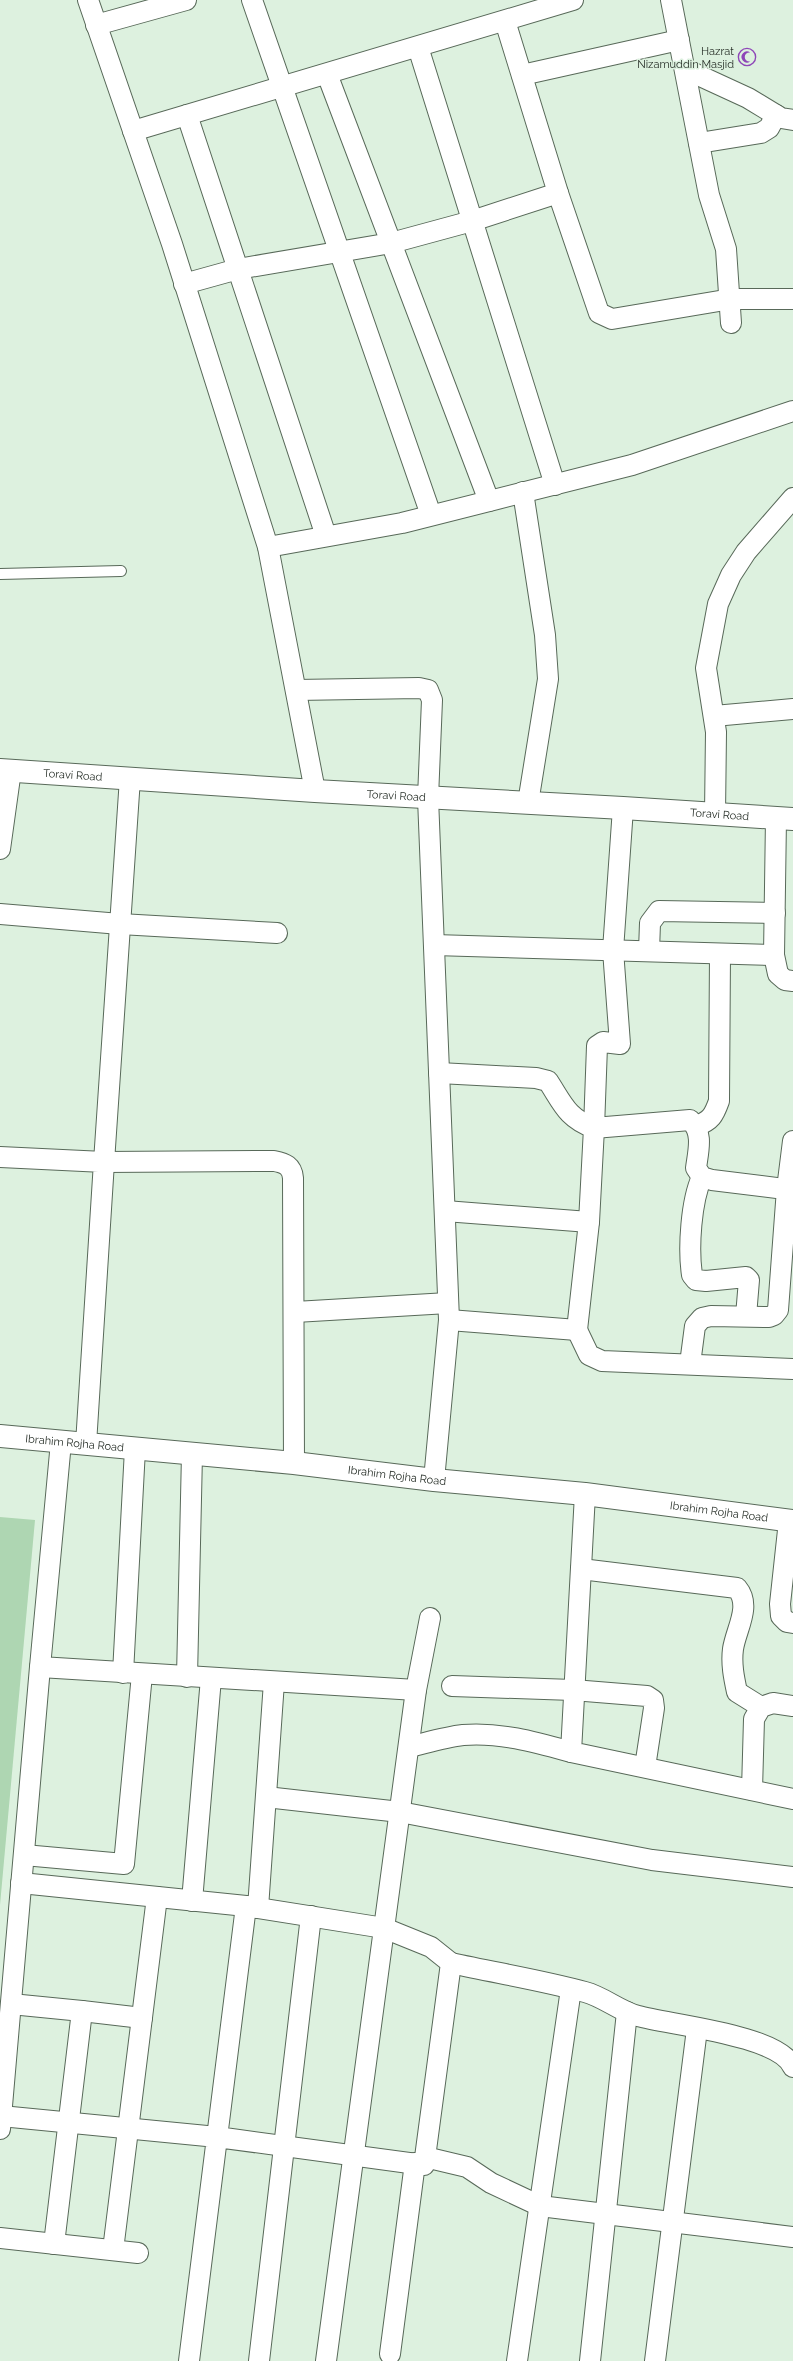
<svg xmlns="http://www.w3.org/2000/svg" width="793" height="2361" viewBox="0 0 793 2361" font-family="Raleway,sans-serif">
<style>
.green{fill:#aed6b2}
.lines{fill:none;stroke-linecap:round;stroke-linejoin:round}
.service-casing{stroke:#586959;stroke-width:12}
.minor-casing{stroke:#586959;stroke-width:22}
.tertiary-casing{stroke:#586959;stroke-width:24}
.primary-casing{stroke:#586959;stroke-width:24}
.service{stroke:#fff;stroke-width:10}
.minor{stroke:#fff;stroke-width:20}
.tertiary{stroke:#fff;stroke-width:22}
.primary{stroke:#fff;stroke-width:22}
.labels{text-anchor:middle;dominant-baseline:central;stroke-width:3;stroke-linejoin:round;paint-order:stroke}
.poi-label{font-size:11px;fill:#262e27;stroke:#ddf1df;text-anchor:end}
.street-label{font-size:11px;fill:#262e27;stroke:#ddf1df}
</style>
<rect width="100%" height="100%" fill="#ddf1df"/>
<polygon class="green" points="0,1517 35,1520 0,1905"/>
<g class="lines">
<defs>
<polyline id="service" points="0,574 121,571"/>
<g id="minor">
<polyline points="88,0 172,244 268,547 315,791"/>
<polyline points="252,0 431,515"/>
<polyline points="671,0 709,195 726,249 731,323"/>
<polyline points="96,25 186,0"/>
<polyline points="418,47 555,485"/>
<polyline points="685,69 748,98 781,118 793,120"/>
<polyline points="327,74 489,501"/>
<polyline points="522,75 679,40"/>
<polyline points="187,115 326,536"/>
<polyline points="133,131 573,0"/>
<polyline points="699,143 761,133 769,128 776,115"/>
<polyline points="558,193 599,313 612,319 731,299 793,299"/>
<polyline points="184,284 238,269 391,243 472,221 558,193 505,21"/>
<polyline points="523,492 545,635 548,679 528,803"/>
<polyline points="268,547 402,523 632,465 793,411"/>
<polyline points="296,690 419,688 428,690 432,700 428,798 449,1320 434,1480"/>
<polyline points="714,716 793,709"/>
<path d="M130 778 104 1162 274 1161C285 1163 292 1166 293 1178L294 1463"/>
<path d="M623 808 613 950 620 1044 603 1042 597 1046 594 1128 690 1120C704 1132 698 1152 696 1168L702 1177 712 1180 793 1190"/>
<polyline points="715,814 716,732 706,668 718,604 731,575 746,552 793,498"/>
<polyline points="776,818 774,955 778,974 785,980 793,981"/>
<polyline points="0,849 11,770"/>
<polyline points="0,914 120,924 277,933"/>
<polyline points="434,945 774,955"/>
<polyline points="649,951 650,923 659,911 775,913"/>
<path d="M439 1073 536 1078 548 1081C563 1104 567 1118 594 1128L589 1222 577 1330 449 1320"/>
<path d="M696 1126C711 1121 714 1115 719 1101L720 954"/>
<polyline points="0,1157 104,1162 86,1444"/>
<path d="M702 1177C691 1201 688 1248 692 1275L696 1280 706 1281 746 1277 749 1280 746 1316"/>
<polyline points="445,1211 589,1222"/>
<polyline points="295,1312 448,1303"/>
<polyline points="577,1330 589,1355 602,1361 793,1369"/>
<polyline points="690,1364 695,1326 702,1318 711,1316 769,1317 774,1315 778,1310 787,1189 793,1141"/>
<polyline points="61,1442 40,1667 416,1690"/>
<polyline points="585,1494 571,1752 793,1799"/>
<polyline points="789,1521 780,1604 781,1616 787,1622 793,1623"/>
<path d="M581 1569 737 1588C752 1606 736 1629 733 1649 731 1664 734 1678 737 1692L761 1707"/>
<polyline points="123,1673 135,1449"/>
<polyline points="187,1677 192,1454"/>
<polyline points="452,1686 573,1690 647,1696 653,1700 654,1708 645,1767"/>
<path d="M409 1747C426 1743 445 1737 463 1735 500 1732 535 1742 571 1752"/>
<polyline points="752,1790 754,1719 761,1707 773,1703 793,1706"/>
<polyline points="266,1797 400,1812 652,1860 793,1877"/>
<polyline points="24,1855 124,1864 142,1674"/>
<polyline points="21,1883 246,1906"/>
<polyline points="192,1901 211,1678"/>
<polyline points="258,1908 274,1682"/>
<path d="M451 1963C496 1973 541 1980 585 1992 604 1997 619 2011 638 2016 671 2025 779 2035 793 2067"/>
<polyline points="11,2004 82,2011 54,2244"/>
<polyline points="82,2011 142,2018"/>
<polyline points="1,2116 217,2137 424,2165 451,1963 431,1947 384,1928 246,1906 189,2361"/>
<polyline points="0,2129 40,1667"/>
<polyline points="425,2157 467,2167 491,2183 540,2206 793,2237"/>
<polyline points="0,2238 138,2253"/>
<polyline points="113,2250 157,1897"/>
<polyline points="390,2354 415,2163"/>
<polyline points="259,2361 311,1916"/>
<polyline points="326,2361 416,1690 430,1618"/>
<polyline points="517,2361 571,1989"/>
<polyline points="590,2361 627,2012"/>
<polyline points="655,2361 697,2029"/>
</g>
<g id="tertiary">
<path id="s1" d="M0 1436 294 1463 434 1480 585 1494 793 1521"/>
</g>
<g id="primary">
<path id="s2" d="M0 770 315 791 623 808 793 819"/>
</g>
</defs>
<use href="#service" class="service-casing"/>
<use href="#minor" class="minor-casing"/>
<use href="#tertiary" class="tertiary-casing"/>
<use href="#primary" class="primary-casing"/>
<use href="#service" class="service"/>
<use href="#minor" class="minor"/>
<use href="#tertiary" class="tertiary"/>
<use href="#primary" class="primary"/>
</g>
<defs>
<symbol id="mosque-ring" viewBox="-11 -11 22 22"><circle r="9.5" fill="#ddf1df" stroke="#8e46b8" stroke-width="1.5"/><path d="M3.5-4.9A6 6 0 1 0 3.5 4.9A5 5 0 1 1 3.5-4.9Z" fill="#8e46b8"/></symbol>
</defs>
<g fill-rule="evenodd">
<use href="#mosque-ring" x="737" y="47" width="20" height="20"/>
</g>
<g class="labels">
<g class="poi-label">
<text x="734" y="51">Hazrat<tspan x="734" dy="13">Nizamuddin Masjid</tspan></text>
</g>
<g class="street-label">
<text stroke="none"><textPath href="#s2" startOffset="73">Toravi Road</textPath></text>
<text stroke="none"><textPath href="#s2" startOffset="397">Toravi Road</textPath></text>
<text stroke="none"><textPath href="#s2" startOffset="721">Toravi Road</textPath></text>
<text stroke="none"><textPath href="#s1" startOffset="75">Ibrahim Rojha Road</textPath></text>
<text stroke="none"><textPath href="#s1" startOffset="399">Ibrahim Rojha Road</textPath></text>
<text stroke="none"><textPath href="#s1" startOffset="723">Ibrahim Rojha Road</textPath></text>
</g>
</g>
</svg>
